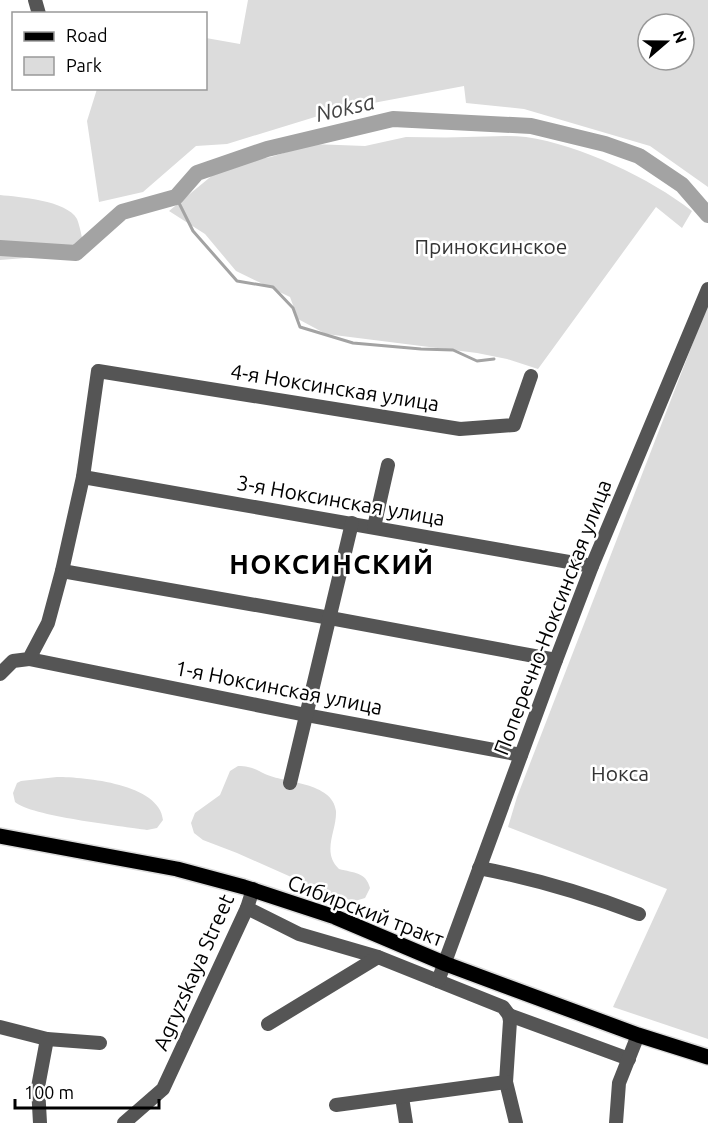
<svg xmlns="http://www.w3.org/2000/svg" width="708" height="1123" viewBox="0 0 708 1123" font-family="Ubuntu,sans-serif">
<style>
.green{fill:#dcdcdc;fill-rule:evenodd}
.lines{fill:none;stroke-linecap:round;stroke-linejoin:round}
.stream{stroke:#a3a3a3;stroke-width:3}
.river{stroke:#a3a3a3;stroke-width:16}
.major-casing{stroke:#dbdbdb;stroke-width:18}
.minor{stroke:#555;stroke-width:14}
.major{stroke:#000;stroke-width:15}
.labels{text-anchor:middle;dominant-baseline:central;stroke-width:5;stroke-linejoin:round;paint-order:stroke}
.park-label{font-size:21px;fill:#333;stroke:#fff}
.street-label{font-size:21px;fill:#000;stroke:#fff}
.water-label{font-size:22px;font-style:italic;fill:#444;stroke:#fff}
.district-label{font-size:27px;font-weight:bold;letter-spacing:1.5px;fill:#000;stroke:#fff}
</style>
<rect width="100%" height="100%" fill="#fff"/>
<g class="green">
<path d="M248 0H708V187L650 146 524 109 466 103 464 86 341 109 227 144 196 146 143 192 99 202 87 121 97 89 206 88V38L240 44ZM648 24H684V60H648Z"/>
<path d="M406 137C426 137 446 138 466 137 486 137 506 135 526 137 580 145 650 178 692 211L682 228 656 207 538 369 507 359 477 353 326 334 298 319 290 297 236 271 205 234 169 211 214 174 247 161 271 157 312 144 365 146Z"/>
<path d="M0 195C19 197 66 200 77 219 79 224 81 232 82 238L71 249 51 250 25 258 0 260Z"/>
<polygon points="708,304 708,1039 613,1007 667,889 508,827 517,797"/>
<path d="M238 766C250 766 255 769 265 774 284 783 333 782 336 811 337 831 321 852 339 869 354 873 366 872 370 888L365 898 355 901 334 896 237 853 203 840 194 833 191 823 195 813 220 795 230 771Z"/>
<path d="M57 777C85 777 160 784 163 820L157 828 147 830C122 826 30 816 15 802L13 793 17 783 21 781Z"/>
</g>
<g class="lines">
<polyline class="stream" points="176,197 193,231 237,281 273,287 293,308 300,327 353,343 421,349 453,350 477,361 494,359"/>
<polyline class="river" points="0,248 76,253 122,212 176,197 197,173 267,149 393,119 531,126 605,144 639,156 682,185 708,215"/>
<defs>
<polyline id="major" points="0,836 177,869 244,887 335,917 446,964 638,1035 708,1057"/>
</defs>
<use href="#major" class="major-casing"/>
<g class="minor">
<polyline points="35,0 39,14"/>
<polyline points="83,477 592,566"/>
<polyline points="374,527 388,465"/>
<polyline points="62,571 330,618 556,660"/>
<polyline points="29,659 306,715 521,755"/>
<polyline points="0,674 13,661 29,659 48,623 62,571 83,477 98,371 460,429 514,425 531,376"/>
<polyline points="290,783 352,523"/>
<path d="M479 868C537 879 584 893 639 914"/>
<polyline points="247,908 299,934 378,957 503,1007 509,1015 510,1021 506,1082 516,1123"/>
<polyline points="438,981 556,660 592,566 708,289"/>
<polyline points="509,1015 629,1059"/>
<polyline points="268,1024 378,957"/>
<polyline points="0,1027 47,1039 100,1043"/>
<polyline points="402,1097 406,1123"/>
<polyline points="336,1105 506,1082"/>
<polyline points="40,1123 38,1087 47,1039"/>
<polyline points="124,1123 163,1089 247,908 253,889"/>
<polyline points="616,1123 619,1083 638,1035"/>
</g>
<use href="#major" class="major"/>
</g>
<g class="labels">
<g class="park-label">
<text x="491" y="246">Приноксинское</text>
<text x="620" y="773">Нокса</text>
</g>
<g class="street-label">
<text transform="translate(335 387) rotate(9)">4-я Ноксинская улица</text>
<text transform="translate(341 500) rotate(10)">3-я Ноксинская улица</text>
<text transform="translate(552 617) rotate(-69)">Поперечно-Ноксинская улица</text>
<text transform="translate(279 687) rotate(11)">1-я Ноксинская улица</text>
<text transform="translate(366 910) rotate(21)">Сибирский тракт</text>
<text transform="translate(193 972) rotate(-66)">Agryzskaya Street</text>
</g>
<g class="water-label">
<text transform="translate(345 107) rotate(-13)">Noksa</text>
</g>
<g class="district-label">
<text x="332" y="564">НОКСИНСКИЙ</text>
</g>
</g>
<rect x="12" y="12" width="195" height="78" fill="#ffffff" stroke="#999999" stroke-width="1.5"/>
<rect x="24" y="32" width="30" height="9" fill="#000000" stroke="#999999" stroke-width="1.5"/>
<text x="66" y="42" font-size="18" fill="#000000">Road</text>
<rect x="24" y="57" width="30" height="18" fill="#dcdcdc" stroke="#999999" stroke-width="1.5"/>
<text x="66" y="72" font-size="18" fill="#000000">Park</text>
<g transform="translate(666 42) rotate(70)"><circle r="28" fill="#ffffff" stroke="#999999" stroke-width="1.5"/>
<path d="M0-4.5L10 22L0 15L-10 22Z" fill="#000000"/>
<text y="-9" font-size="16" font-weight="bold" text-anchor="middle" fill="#000000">N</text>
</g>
<path d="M15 1099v9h144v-9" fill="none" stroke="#000000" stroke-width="3"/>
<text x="24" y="1099" font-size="18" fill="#000000" stroke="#ffffff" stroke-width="4.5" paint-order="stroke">100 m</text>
</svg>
